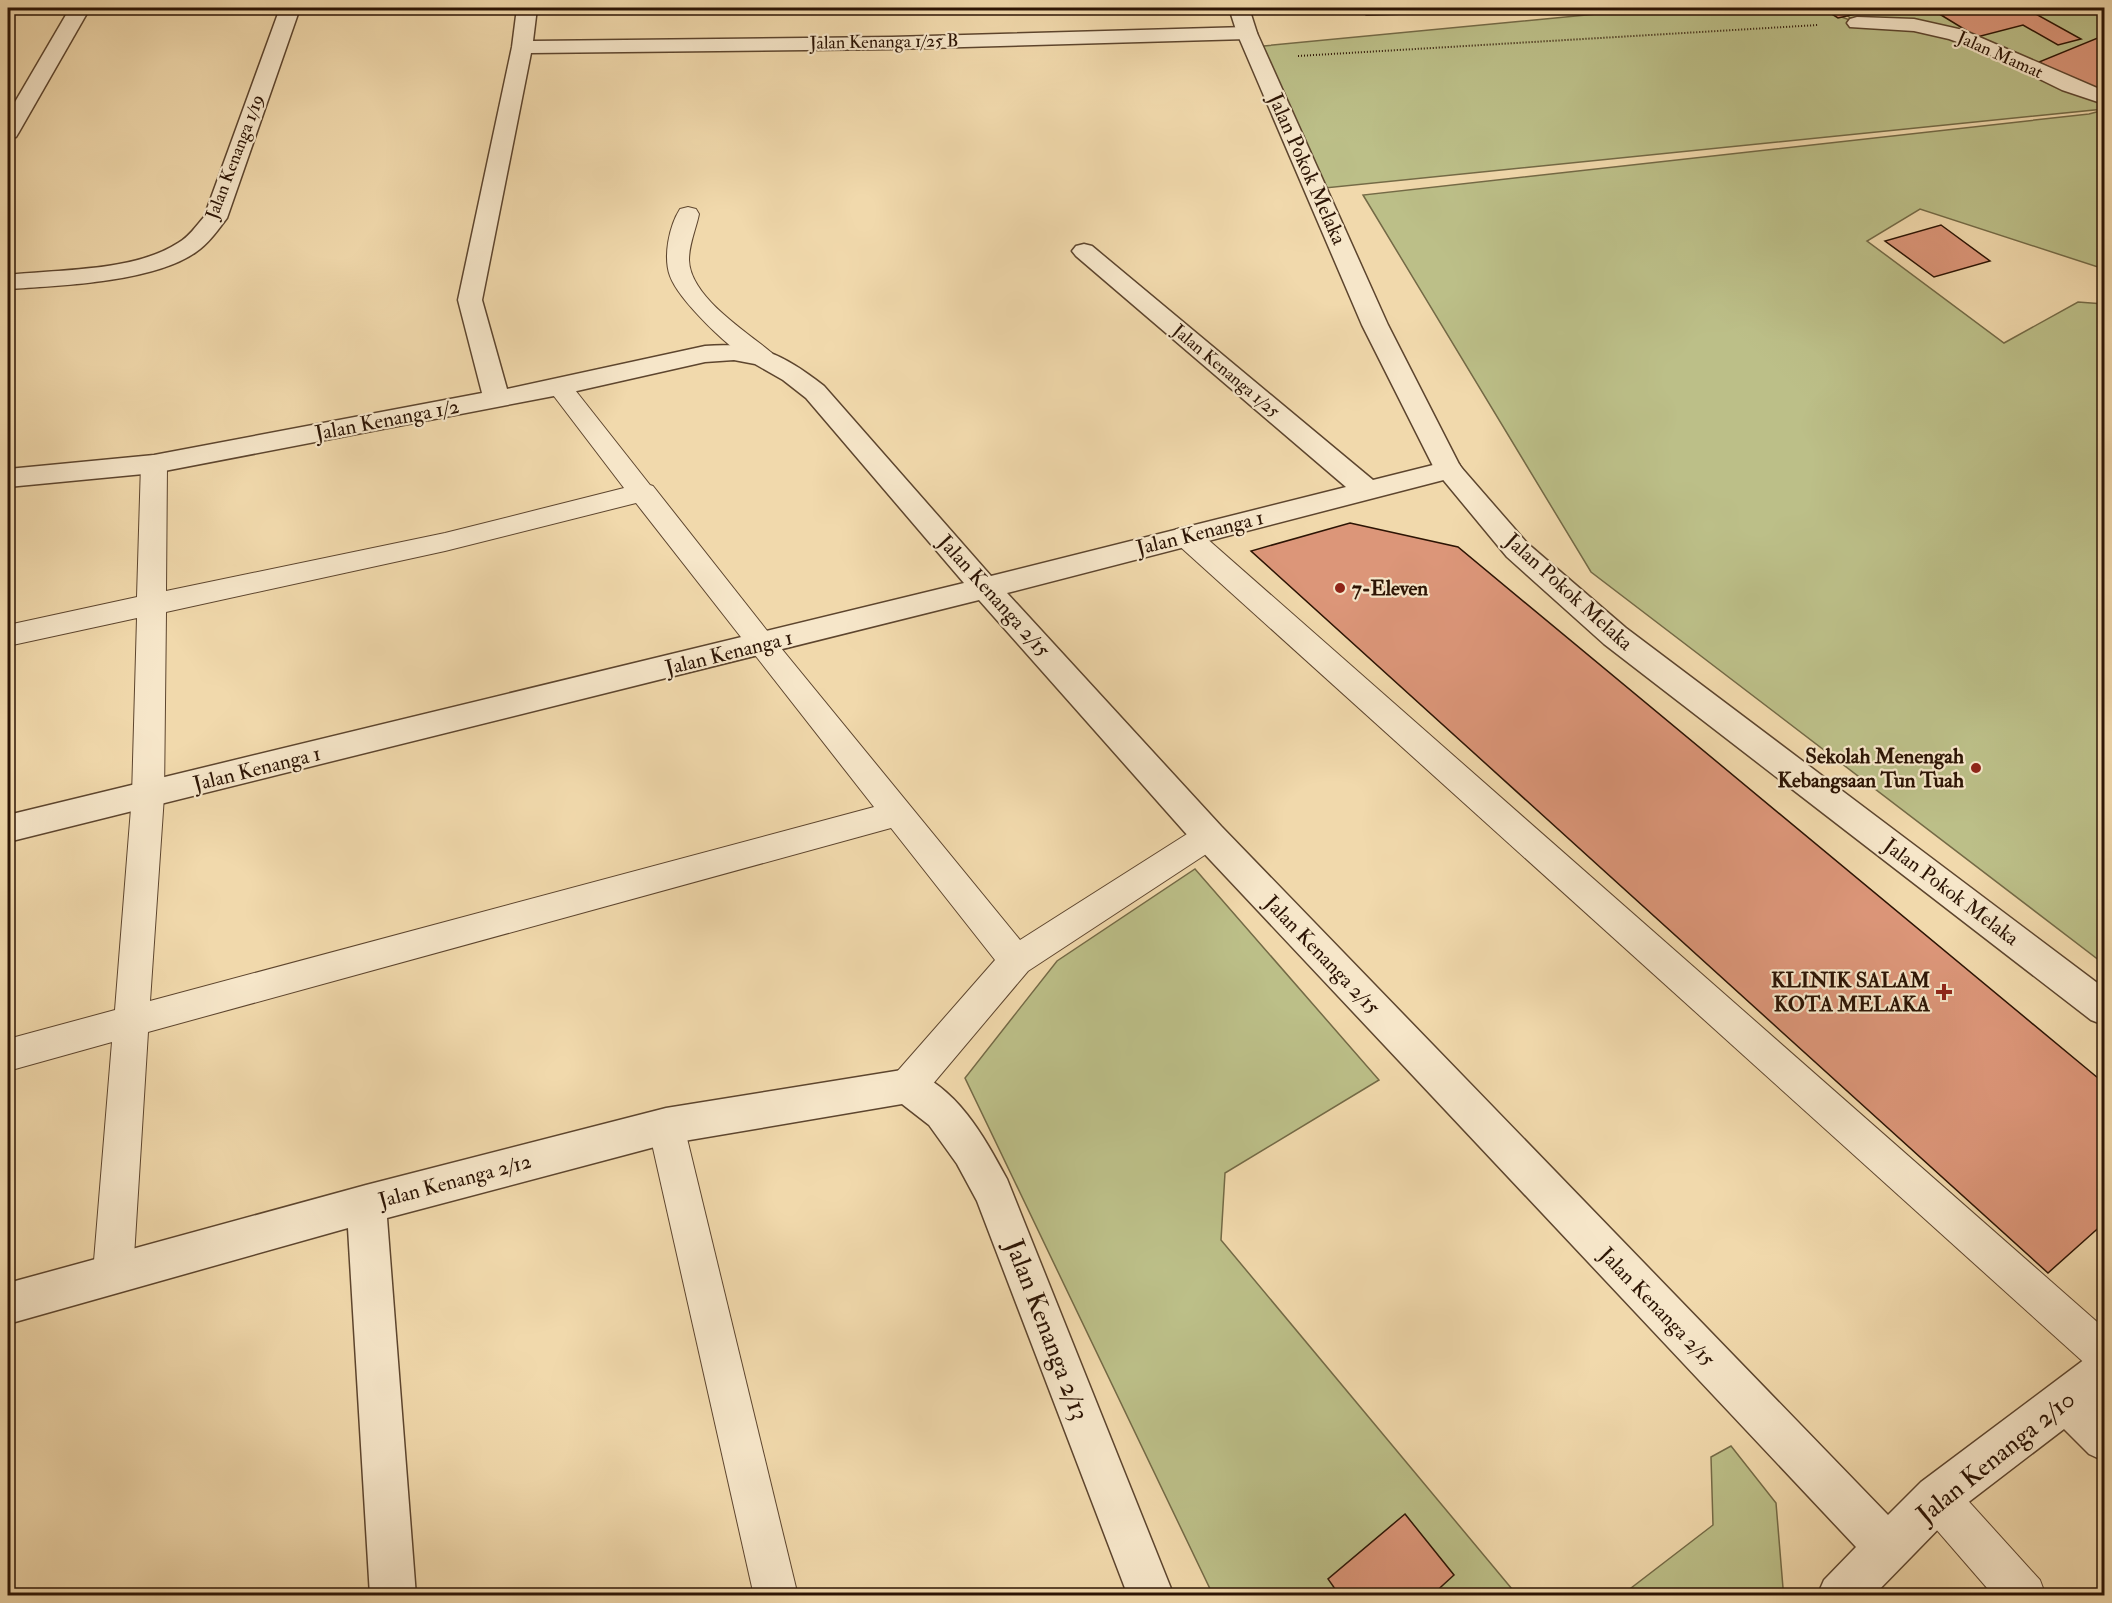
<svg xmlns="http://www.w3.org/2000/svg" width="2112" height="1603" viewBox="0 0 2112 1603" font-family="'IM FELL Double Pica',serif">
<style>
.green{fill:#bcbf88;stroke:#746a46;stroke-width:1.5}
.building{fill:#dc9679;stroke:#2c1404;stroke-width:1.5}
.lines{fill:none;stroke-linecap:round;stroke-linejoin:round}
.service-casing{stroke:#5d452e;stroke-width:2}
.minor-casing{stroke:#5d452e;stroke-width:3}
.tertiary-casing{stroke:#5d452e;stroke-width:3}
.path{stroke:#2c1404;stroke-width:2;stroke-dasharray:1 2;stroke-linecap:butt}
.service{fill:#f6e6c9;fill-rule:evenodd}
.minor{fill:#f6e6c9;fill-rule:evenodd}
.tertiary{fill:#f6e6c9;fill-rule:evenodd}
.poi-dot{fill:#8f2418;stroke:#f6e6c9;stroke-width:2}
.labels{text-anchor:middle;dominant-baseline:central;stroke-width:4.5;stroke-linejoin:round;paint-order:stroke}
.far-street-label{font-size:18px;fill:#2c1404;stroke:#f6e6c9}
.street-label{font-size:21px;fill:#2c1404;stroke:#f6e6c9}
.poi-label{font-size:21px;font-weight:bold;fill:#2c1404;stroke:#f6e6c9;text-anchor:end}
.near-street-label{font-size:26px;fill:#2c1404;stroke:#f6e6c9}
</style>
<rect width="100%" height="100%" fill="#f1d9ac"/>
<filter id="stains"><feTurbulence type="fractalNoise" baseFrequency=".00333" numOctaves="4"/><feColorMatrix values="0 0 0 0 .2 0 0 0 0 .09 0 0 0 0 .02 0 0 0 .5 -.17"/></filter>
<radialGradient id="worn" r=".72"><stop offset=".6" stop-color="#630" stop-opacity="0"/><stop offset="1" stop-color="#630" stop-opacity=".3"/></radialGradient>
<g class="green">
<polygon points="1659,8 1818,8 1855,22 1838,8 2104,8 2104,87 2081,90 2104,101 2104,109 1315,189 1253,47"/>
<polygon points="2104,110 2104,269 1920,209 1867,241 2004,343 2078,302 2104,304 2104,964 1591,572 1363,195 2089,114"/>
<polygon points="1195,869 1379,1080 1225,1173 1221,1240 1517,1595 1213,1595 965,1078 1057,961"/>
<polygon points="1731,1446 1776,1503 1783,1588 1775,1595 1622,1595 1713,1525 1711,1457"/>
</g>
<g class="building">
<polygon points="1362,8 1453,8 1455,13 1366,15"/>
<polygon points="1822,8 1877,8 1879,9 1838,18"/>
<polygon points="1972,8 2025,8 2081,39 2058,45 2023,25 1977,37 1941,15"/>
<polygon points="2100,37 2104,40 2104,95 2039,62"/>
<polygon points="1941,225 1990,261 1934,277 1885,241"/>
<polygon points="1350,523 1458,547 2104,1083 2104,1223 2048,1273 1251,551"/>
<polygon points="1405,1514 1454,1575 1431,1596 1340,1596 1328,1579"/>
</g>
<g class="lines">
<defs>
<g id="service">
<path d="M688 207 696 209 699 214C696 229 689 244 689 260 690 297 746 331 772 353L775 358 772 363C765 365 760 366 754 363 731 350 679 301 670 276 663 257 669 226 680 209Z"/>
<path d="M559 379 568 381 650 485 653 486 772 637 1020 940 1198 827 1209 823 1220 827 1225 836 1220 845 1028 971 921 1098 908 1102 895 1098 890 1086 895 1074 995 960 891 828 148 1032 133 1273 127 1287 113 1292 99 1287 93 1273 112 1042 8 1071V1039L115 1010 132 796 137 618 8 646V625L137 597 141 464 145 458 154 455 163 458 167 464 166 591 445 533 624 488 547 387 550 381ZM636 503 874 807 150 1001 164 796 166 612 445 551Z"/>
<polygon points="1186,527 1196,529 2104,1328 2104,1374 2090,1368 1176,543 1172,536 1176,529"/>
<polygon points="666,1109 679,1114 684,1126 798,1596 754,1596 648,1126 653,1114"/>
<polygon points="1937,1477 1952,1483 2040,1580 2046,1596 1994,1596 1922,1513 1916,1498 1922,1483"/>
</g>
<g id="minor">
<polygon points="70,8 90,8 19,132 16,137 8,138 8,114"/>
<path d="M280 8H300L227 218C218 230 208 244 196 252 154 282 59 286 8 289V275C60 269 133 272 178 243 189 237 196 226 204 217Z"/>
<path d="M517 8H537L533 41 892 37 1247 27 1254 29 1257 33 1254 37 1247 39 892 49 531 53 482 300 507 389 705 346C758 342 783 354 824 386L991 576 1346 487 1076 256 1072 251 1076 246 1084 244 1092 246 1373 480 1449 461 1459 464 1463 470 1459 476 1007 593 1221 826 1888 1515 1921 1482 2089 1356 2104 1350V1397L2098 1402 2104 1408V1461L2089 1454 2064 1429 1953 1514 1873 1596H1817L1824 1580 1856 1547 1197 846 979 600 8 842V815L964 583 806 398 783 380 755 364 734 360 705 362 559 395 154 473 8 487V469L154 455 482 393 458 300 512 47Z"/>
<polygon points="1857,17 1914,19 1963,30 2104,91 2104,104 2062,90 1980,50 1949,39 1914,31 1850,27 1847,23 1850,19"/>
<path d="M908 1069C957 1087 983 1135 1007 1179L1174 1596H1128L977 1201 957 1164 929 1125 902 1104 666 1144 387 1218 416 1596H370L348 1228 8 1324V1283L366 1185 666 1108Z"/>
</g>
<polygon id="tertiary" points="1229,8 1249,8 1257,33 1388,325 1460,466 1527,543 1626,628 2104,988 2104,1025 2091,1020 1604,644 1507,557 1435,470 1362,325 1237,33"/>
</defs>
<use href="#service" class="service-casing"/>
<use href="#minor" class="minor-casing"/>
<use href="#tertiary" class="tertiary-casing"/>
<polyline class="path" points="1298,56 1818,25"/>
<use href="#service" class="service"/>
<use href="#minor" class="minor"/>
<use href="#tertiary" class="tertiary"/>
</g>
<g class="poi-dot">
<circle cx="1340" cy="588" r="6"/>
<circle cx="1976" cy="768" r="6"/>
<path d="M1941 983h6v6h6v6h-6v6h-6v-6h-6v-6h6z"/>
</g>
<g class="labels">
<g class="far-street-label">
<text transform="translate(884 42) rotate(-1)">Jalan Kenanga 1/25 B</text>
<text transform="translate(2000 55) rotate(24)">Jalan Mamat</text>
<text transform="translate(235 157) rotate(-69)">Jalan Kenanga 1/19</text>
<text transform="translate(1226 371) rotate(40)">Jalan Kenanga 1/25</text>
</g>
<g class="street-label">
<text transform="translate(1307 169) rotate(66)">Jalan Pokok Melaka</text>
<text transform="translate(387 420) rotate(-11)">Jalan Kenanga 1/2</text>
<text transform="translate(1200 533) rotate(-14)">Jalan Kenanga 1</text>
<text transform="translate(1569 592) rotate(42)">Jalan Pokok Melaka</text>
<text transform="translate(994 596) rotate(48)">Jalan Kenanga 2/15</text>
<text transform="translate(729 653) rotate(-14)">Jalan Kenanga 1</text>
<text transform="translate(257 769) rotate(-14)">Jalan Kenanga 1</text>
<text transform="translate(1951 892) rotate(37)">Jalan Pokok Melaka</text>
<text transform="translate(1322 955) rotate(46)">Jalan Kenanga 2/15</text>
<text transform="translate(455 1181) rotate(-15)">Jalan Kenanga 2/12</text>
<text transform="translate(1657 1307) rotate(46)">Jalan Kenanga 2/15</text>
</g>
<g class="poi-label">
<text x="1352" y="588" text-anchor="start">7-Eleven</text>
<text x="1964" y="756">Sekolah Menengah<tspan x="1964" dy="24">Kebangsaan Tun Tuah</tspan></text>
<text x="1930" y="980">KLINIK SALAM<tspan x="1930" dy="24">KOTA MELAKA</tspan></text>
</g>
<g class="near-street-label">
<text transform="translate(1047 1330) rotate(69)">Jalan Kenanga 2/13</text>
<text transform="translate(1996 1457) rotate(-39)">Jalan Kenanga 2/10</text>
</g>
</g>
<rect width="2112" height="1603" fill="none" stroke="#f1d9ac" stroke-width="30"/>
<rect x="9" y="9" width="2094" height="1585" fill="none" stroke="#2c1404" stroke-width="3"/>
<rect x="15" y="15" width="2082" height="1573" fill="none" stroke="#2c1404" stroke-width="1.5"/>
<rect width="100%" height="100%" filter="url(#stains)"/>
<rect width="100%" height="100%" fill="url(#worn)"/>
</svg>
